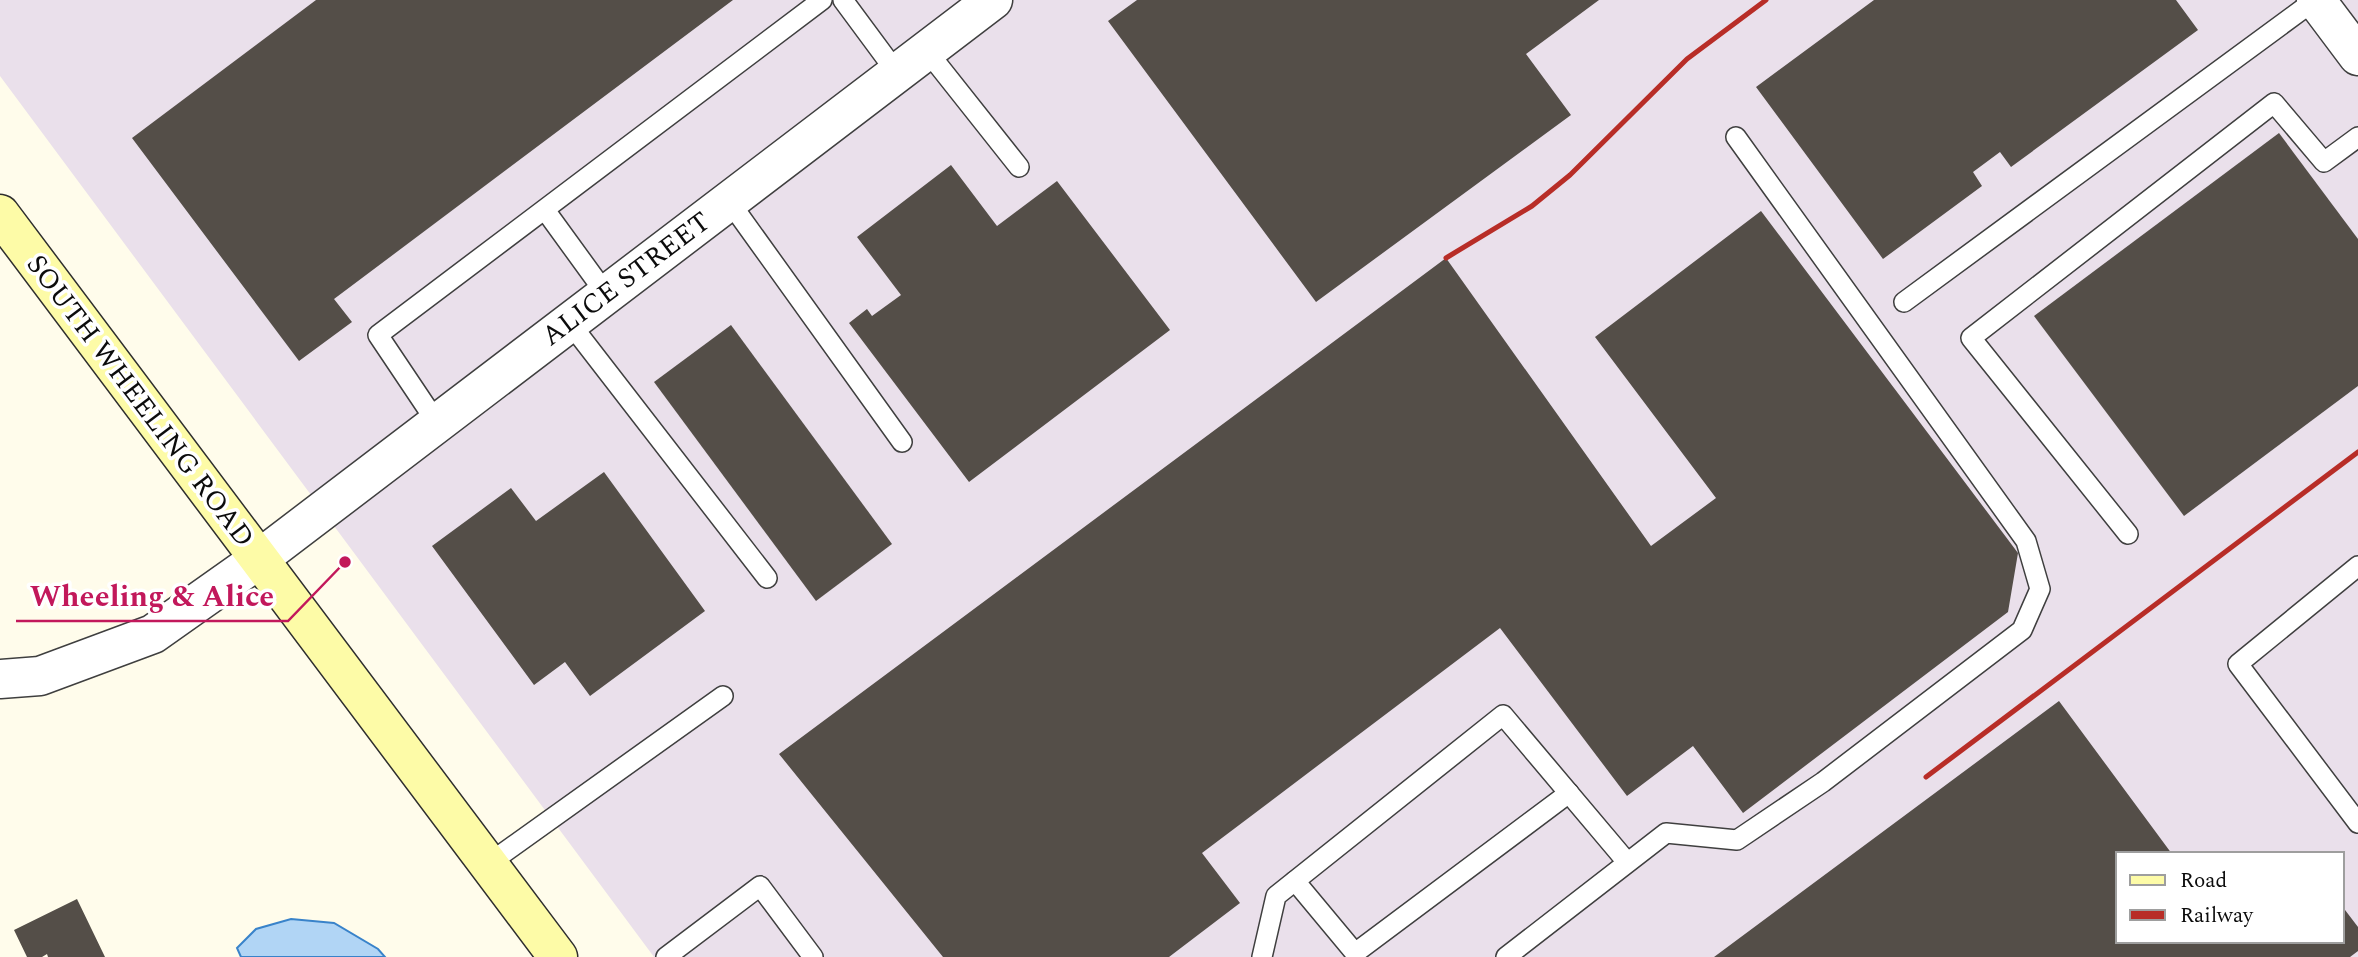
<svg xmlns="http://www.w3.org/2000/svg" width="2358" height="957" viewBox="0 0 2358 957" font-family="Spectral,serif">
<style>
.industrial{fill:#eae0eb;fill-rule:evenodd}
.water{fill:#b1d5f5;stroke:#3983ca;stroke-width:2}
.building{fill:#544e48}
.lines{fill:none;stroke-linecap:round;stroke-linejoin:round}
.service-casing{stroke:#3f3f3f;stroke-width:22}
.minor-casing{stroke:#3f3f3f;stroke-width:41}
.secondary-casing{stroke:#2e2e2e;stroke-width:41}
.service{stroke:#fff;stroke-width:19}
.minor{stroke:#fff;stroke-width:38}
.secondary{stroke:#fdfba7;stroke-width:38}
.rail{stroke:#b82d27;stroke-width:5}
.labels{text-anchor:middle;dominant-baseline:central;stroke-width:7;stroke-linejoin:round;paint-order:stroke}
.street-label{font-size:28px;fill:#0c0c0c;stroke:#fff}
.leader{fill:none;stroke:#c2185b;stroke-width:2.5}
.callout-dot{fill:#c2185b;stroke:#fff;stroke-width:2.5}
.callout-label{font-size:30px;text-anchor:middle;font-weight:bold;fill:#c2185b;stroke:#fff;stroke-width:7;stroke-linejoin:round;paint-order:stroke}
</style>
<rect width="100%" height="100%" fill="#fffceb"/>
<path class="industrial" d="M0 0H2358V957H654L0 76ZM2118 854H2342V941H2118Z"/>
<polygon class="water" points="291,919 334,923 378,949 385,957 241,957 237,948 256,929"/>
<g class="building">
<polygon points="316,0 733,0 334,299 352,322 299,361 132,138"/>
<polygon points="1137,0 1599,0 1526,54 1571,115 1316,302 1108,21"/>
<polygon points="1874,0 2176,0 2198,30 2011,167 2000,152 1973,172 1982,186 1883,259 1756,87"/>
<polygon points="2279,133 2358,239 2358,386 2184,516 2034,316"/>
<polygon points="951,165 997,226 1057,181 1170,330 969,482 849,323 867,309 872,316 901,295 857,237"/>
<polygon points="1761,211 2018,553 2008,612 1743,813 1693,746 1627,796 1500,628 1202,853 1240,903 1169,957 943,957 779,754 1446,258 1651,546 1716,498 1595,337"/>
<polygon points="731,325 892,544 816,601 654,382"/>
<polygon points="604,472 705,611 590,696 565,662 534,685 432,546 511,488 536,521"/>
<polygon points="2059,701 2172,854 2118,854 2118,941 2342,941 2342,906 2358,927 2358,951 2350,957 1714,957"/>
<polygon points="77,899 105,957 48,957 47,954 42,957 27,957 14,930"/>
</g>
<g class="lines">
<defs>
<g id="service">
<polyline points="843,0 897,73"/>
<polyline points="927,51 1019,167"/>
<polyline points="729,201 902,442"/>
<polyline points="545,210 606,294"/>
<polyline points="1904,302 2315,0"/>
<polyline points="569,322 767,578"/>
<polyline points="437,423 378,335 822,0"/>
<polyline points="2128,534 1971,338 2274,103 2324,162 2358,137"/>
<polyline points="2358,566 2238,664 2358,823"/>
<polyline points="488,864 723,696"/>
<polyline points="1295,881 1355,953 1569,793"/>
<polyline points="666,957 760,886 813,957"/>
<polyline points="1262,957 1276,896 1503,715 1627,862"/>
<polyline points="1506,957 1666,833 1737,840 1823,782 2022,630 2040,589 2026,541 1736,137"/>
</g>
<g id="minor">
<polyline points="2316,0 2358,56"/>
<polyline points="0,679 40,676 153,634 259,559 993,0"/>
</g>
<polyline id="secondary" points="0,214 558,957"/>
</defs>
<use href="#service" class="service-casing"/>
<use href="#minor" class="minor-casing"/>
<use href="#secondary" class="secondary-casing"/>
<use href="#service" class="service"/>
<use href="#minor" class="minor"/>
<use href="#secondary" class="secondary"/>
<g class="rail">
<polyline points="1446,258 1532,206 1570,175 1687,59 1766,0"/>
<polyline points="1926,777 2358,452"/>
</g>
</g>
<g class="labels">
<g class="street-label">
<text transform="translate(626 279) rotate(-37)">ALICE STREET</text>
<text transform="translate(140 401) rotate(53)">SOUTH WHEELING ROAD</text>
</g>
</g>
<path class="leader" d="M345 562L288 621H16"/>
<circle class="callout-dot" cx="345" cy="562" r="7"/>
<g class="callout-label">
<text x="152" y="606">Wheeling &amp; Alice</text>
</g>
<rect x="2116" y="852" width="228" height="91" fill="#ffffff" stroke="#9e9e9e" stroke-width="2"/>
<rect x="2130" y="875" width="35" height="10" fill="#fdfba7" stroke="#9e9e9e" stroke-width="2"/>
<text x="2180" y="887" font-size="21" fill="#0c0c0c">Road</text>
<rect x="2130" y="910" width="35" height="10" fill="#b82d27" stroke="#9e9e9e" stroke-width="2"/>
<text x="2180" y="922" font-size="21" fill="#0c0c0c">Railway</text>
</svg>
